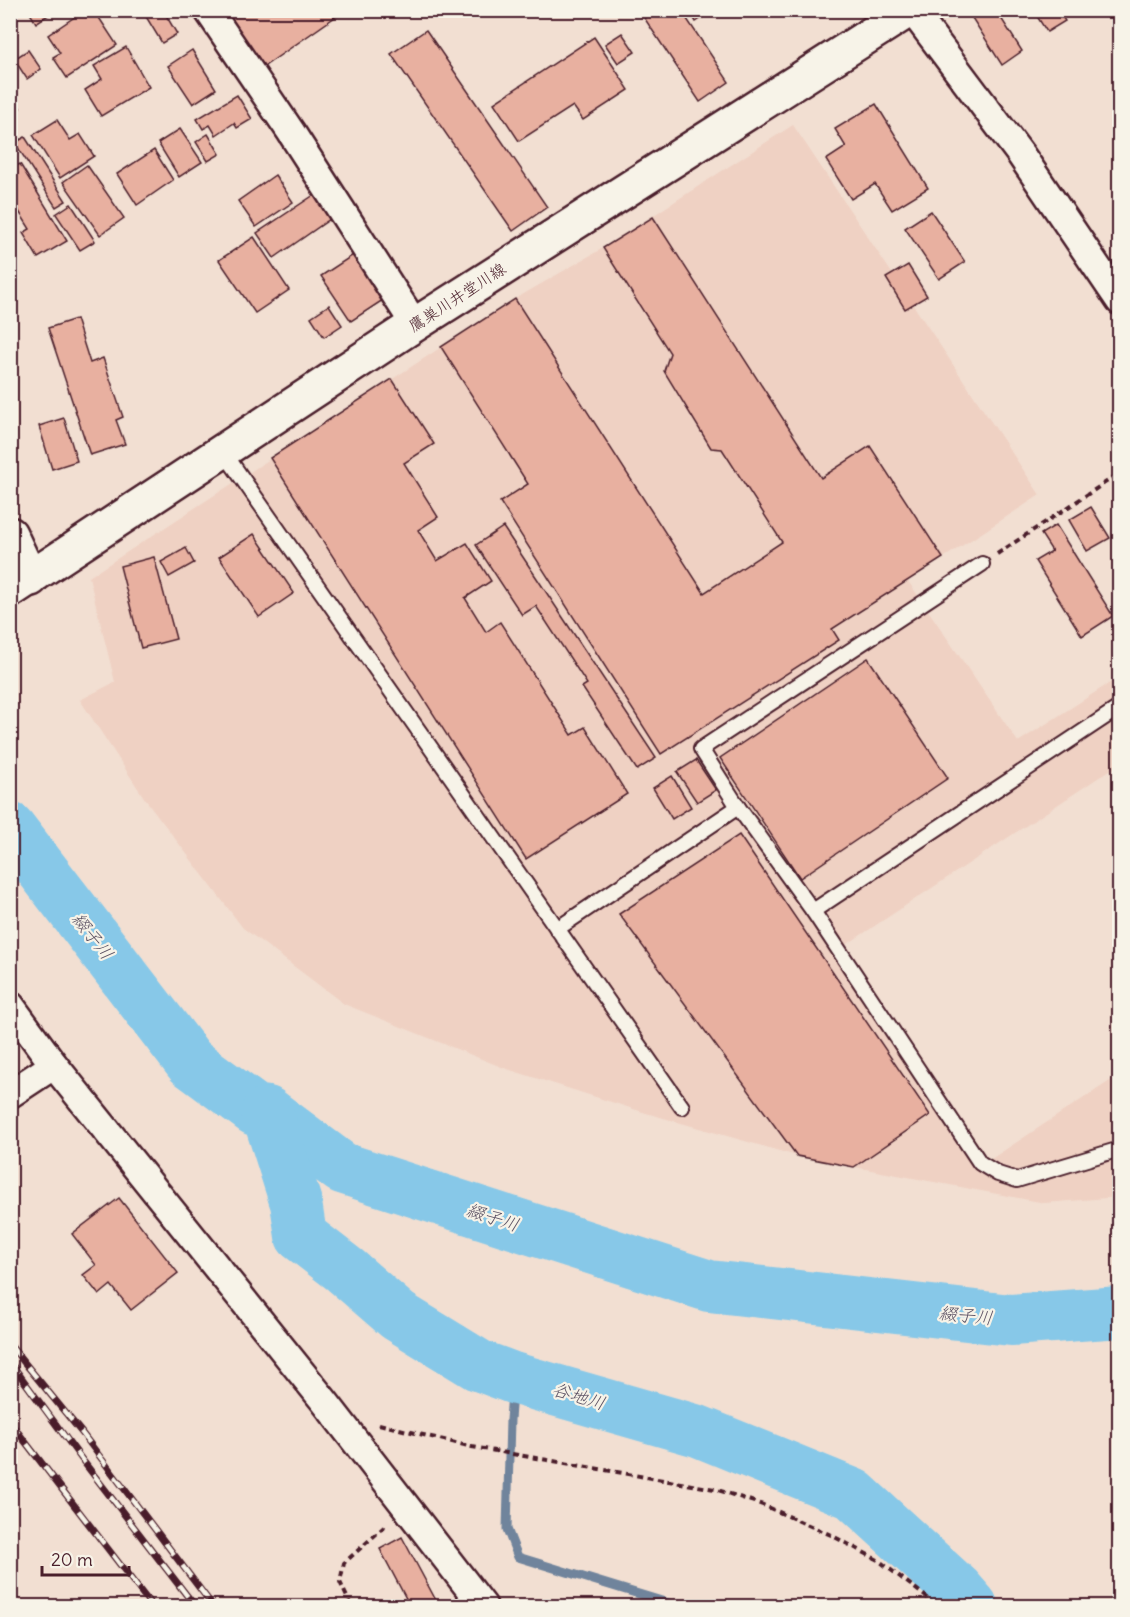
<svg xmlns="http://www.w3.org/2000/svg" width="1130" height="1617" viewBox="0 0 1130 1617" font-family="Delius,'Klee One',sans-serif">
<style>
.built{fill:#efd1c3}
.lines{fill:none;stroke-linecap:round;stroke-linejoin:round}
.stream{stroke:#6f849c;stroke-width:9}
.river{stroke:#87c8e8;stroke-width:52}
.building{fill:#e8b0a0;stroke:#4a1f2b;stroke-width:1.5}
.service-casing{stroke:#4a1f2b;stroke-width:18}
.minor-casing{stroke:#4a1f2b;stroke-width:32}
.secondary-casing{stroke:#4a1f2b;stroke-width:38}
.primary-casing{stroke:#4a1f2b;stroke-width:38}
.path{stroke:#4a1f2b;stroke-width:4;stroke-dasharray:6 4.5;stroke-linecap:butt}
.service{stroke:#f7f3e8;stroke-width:14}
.minor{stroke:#f7f3e8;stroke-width:27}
.secondary{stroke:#f7f3e8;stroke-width:33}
.primary{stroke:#f7f3e8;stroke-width:33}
.rail-casing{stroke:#4a1f2b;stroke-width:7}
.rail{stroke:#f7f3e8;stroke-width:4.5;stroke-dasharray:14;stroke-linecap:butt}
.labels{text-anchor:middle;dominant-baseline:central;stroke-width:4.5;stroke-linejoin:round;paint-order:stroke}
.street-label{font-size:16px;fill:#4a1f2b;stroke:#f7f3e8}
.water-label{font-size:18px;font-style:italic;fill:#5c5264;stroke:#f7f3e8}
</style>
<rect width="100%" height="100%" fill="#f2dfd2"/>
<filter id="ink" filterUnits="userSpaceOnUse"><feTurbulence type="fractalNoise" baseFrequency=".0167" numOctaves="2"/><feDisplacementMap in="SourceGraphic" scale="12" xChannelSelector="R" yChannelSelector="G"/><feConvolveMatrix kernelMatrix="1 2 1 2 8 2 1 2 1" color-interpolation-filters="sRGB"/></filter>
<g filter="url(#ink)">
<polygon class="built" points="793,125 1040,495 908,581 1018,742 1119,677 1119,764 846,945 988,1161 1119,1075 1119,1197 1045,1203 797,1156 646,1113 504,1068 344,1004 243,928 145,799 80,700 115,682 89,577 515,299 603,248"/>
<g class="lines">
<polyline class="stream" points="513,1378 510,1420 507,1529 518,1557 678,1606"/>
<g class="river">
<polyline points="10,828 190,1062 255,1110 267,1112 342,1168 709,1286 1011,1320 1120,1312"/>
<polyline points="267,1112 296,1203 301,1236 345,1270 398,1316 478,1365 513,1378 698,1431 853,1494 958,1590 972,1606"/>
</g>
</g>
<g class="building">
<polygon points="28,10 56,10 36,23"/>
<polygon points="85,10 94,10 117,45 67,78 53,57 60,53 48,35"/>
<polygon points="142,10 163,10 177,34 162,43"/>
<polygon points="218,10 345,10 259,70"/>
<polygon points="639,10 681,10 729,82 700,102"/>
<polygon points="689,10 714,10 696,22"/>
<polygon points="967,10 996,10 1022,51 1002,65"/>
<polygon points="1033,10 1058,10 1065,21 1047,32"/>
<polygon points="426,30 547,207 513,231 391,54"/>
<polygon points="622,33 635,52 618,63 605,44"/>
<polygon points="594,37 629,90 583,120 573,106 519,141 494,103"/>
<polygon points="126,47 149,87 101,116 85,90 102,79 94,66"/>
<polygon points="28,50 41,69 27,79 14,59"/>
<polygon points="192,50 216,89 193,104 168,66"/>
<polygon points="10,92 20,108 10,113"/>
<polygon points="237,95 252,119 237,128 234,123 216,135 210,125 203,129 197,119"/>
<polygon points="876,104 928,188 892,210 875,184 851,199 826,160 846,147 835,129"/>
<polygon points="57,120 70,140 80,134 94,156 60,178 33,135"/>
<polygon points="180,129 202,162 179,177 158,143"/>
<polygon points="208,134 220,154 208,161 196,142"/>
<polygon points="25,137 66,201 56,207 15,143"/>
<polygon points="154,150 173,180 137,205 117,174"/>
<polygon points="20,164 67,241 38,258 23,233 30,229 10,197 10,169"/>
<polygon points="87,165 124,218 100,235 63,182"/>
<polygon points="275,175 293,202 256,227 238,201"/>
<polygon points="314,195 330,219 274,258 257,233"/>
<polygon points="71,204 95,241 80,250 56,214"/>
<polygon points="931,211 965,262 939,279 905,228"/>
<polygon points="653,217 821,478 870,446 943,558 832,629 839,640 661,754 500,502 528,484 441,347 515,299 704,593 782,542 722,449 711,448 664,371 670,353 603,248"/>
<polygon points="254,237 289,290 255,313 219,260"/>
<polygon points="353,255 383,300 351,321 321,276"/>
<polygon points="908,265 927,296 905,309 886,278"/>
<polygon points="329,305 342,325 324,337 311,317"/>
<polygon points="76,319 90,363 103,358 123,417 116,420 125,444 90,455 48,328"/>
<polygon points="392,379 434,444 404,463 438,517 418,530 437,561 467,543 491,581 465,598 486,632 500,622 572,735 585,727 627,794 526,859 270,458"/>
<polygon points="64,418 77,461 52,469 39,426"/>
<polygon points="1091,507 1110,538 1087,551 1069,520"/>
<polygon points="1056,525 1113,616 1082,636 1035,561 1052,551 1041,534"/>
<polygon points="503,527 656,758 637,770 582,687 587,684 536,606 522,615 476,545"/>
<polygon points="254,534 294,593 259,617 219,557"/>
<polygon points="186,548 194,563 169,577 161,562"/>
<polygon points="154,557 176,639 141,648 120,566"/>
<polygon points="868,658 948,778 800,878 720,758"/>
<polygon points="696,760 716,790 697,802 677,772"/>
<polygon points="672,776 691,807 672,819 653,788"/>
<polygon points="739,835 930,1115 854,1167 797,1156 619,914"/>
<polygon points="119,1198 178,1273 131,1310 111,1285 99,1295 83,1275 96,1265 72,1234"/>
<polygon points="402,1537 439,1606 410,1606 380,1549"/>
</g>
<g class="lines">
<defs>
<g id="service">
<polyline points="223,451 682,1107"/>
<polyline points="982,564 701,749 738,807 813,911 980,1163 998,1174 1017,1180 1120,1149"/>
<polyline points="813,911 1120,707"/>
<polyline points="557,929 738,807"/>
</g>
<g id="minor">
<polyline points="208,10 291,132 415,325"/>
<polyline points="912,10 1021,155 1120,301"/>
<polyline points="10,1005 54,1065 325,1402 483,1606"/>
<polyline points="10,1094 54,1065"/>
</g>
<polyline id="secondary" points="10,534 31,579"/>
<polyline id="primary" points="10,591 405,331 909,10"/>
</defs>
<use href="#service" class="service-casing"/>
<use href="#minor" class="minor-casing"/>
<use href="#secondary" class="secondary-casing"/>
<use href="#primary" class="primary-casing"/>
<g class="path">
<polyline points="997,554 1120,473"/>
<polyline points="379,1424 472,1447 715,1489 763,1505 831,1535 878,1560 929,1599 934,1606"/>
<polyline points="351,1606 340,1582 344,1563 385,1526"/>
</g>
<use href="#service" class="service"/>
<use href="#minor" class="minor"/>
<use href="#secondary" class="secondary"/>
<use href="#primary" class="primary"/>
<defs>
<g id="rail">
<polyline points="10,1345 82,1433 213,1606"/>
<polyline points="10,1362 83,1461 195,1606"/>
<polyline points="10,1422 152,1606"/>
</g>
</defs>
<use href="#rail" class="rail-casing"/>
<use href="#rail" class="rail"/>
</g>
</g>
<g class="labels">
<g class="street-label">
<text transform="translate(457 297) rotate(-33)">鷹巣川井堂川線</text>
</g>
<g class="water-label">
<text transform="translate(93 936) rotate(52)">綴子川</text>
<text transform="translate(493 1217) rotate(18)">綴子川</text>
<text transform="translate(966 1315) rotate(6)">綴子川</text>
<text transform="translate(579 1396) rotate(17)">谷地川</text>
</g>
</g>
<rect width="1130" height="1617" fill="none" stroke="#f7f3e8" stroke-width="36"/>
<rect x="18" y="18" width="1094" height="1581" fill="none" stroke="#4a1f2b" stroke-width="2" filter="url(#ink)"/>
<path d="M42 1566v9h87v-9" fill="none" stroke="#4a1f2b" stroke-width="3"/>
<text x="51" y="1566" font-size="18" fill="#4a1f2b" stroke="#f7f3e8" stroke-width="4.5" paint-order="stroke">20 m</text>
</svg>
